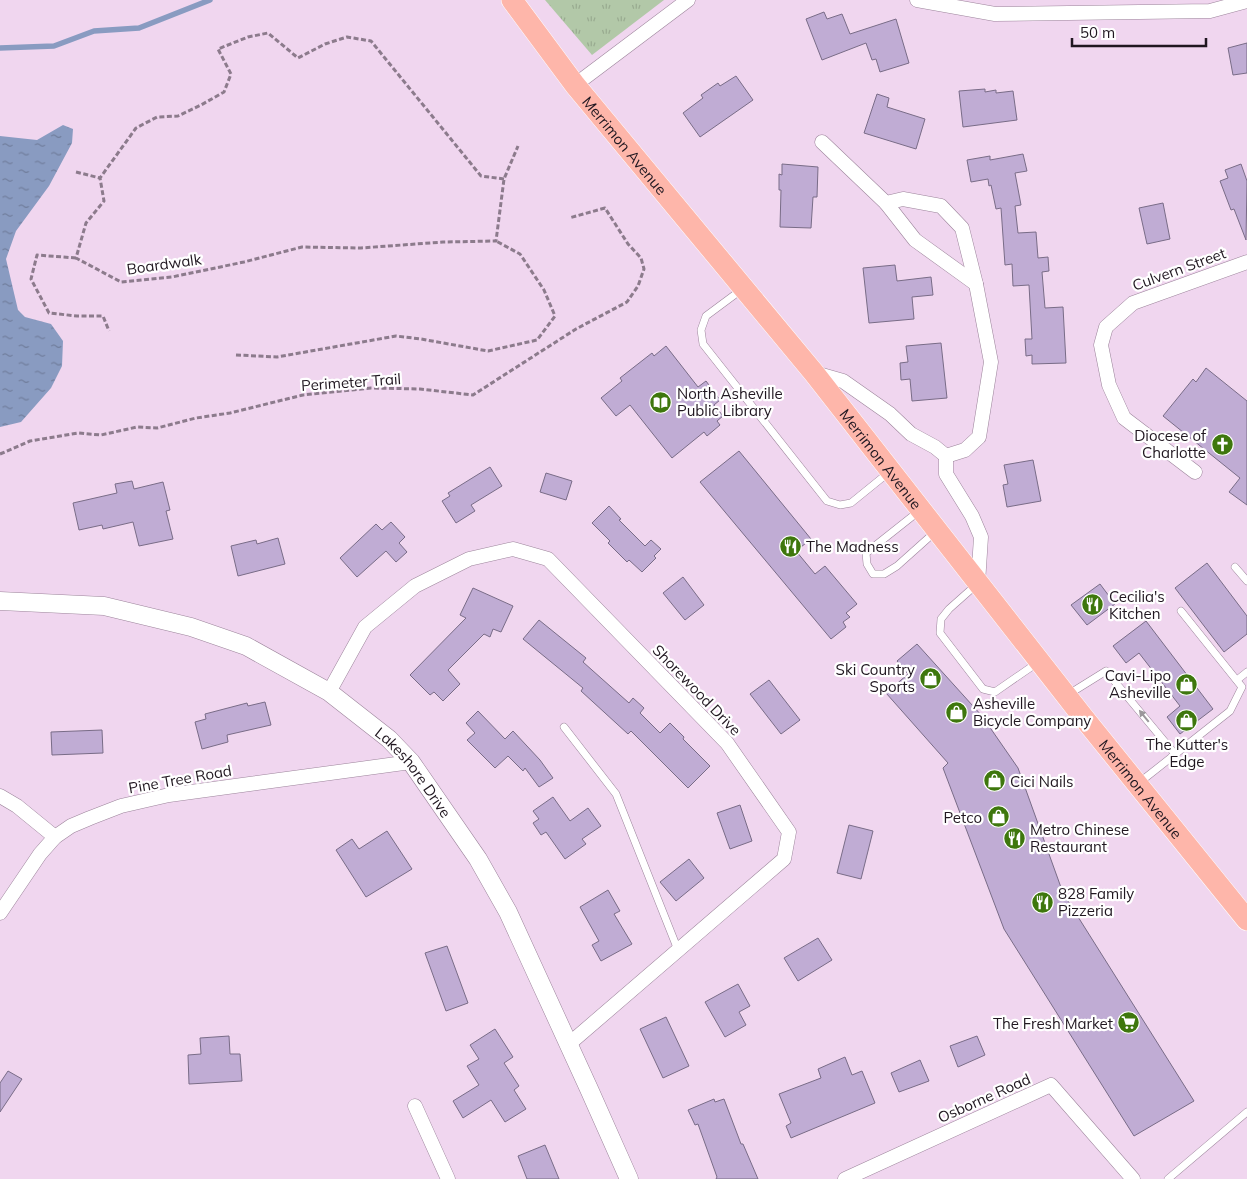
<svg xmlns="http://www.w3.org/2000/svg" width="1247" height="1179" viewBox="0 0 1247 1179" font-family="Mulish,sans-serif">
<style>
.grass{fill:url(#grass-tufts)}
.water{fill:url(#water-ripples)}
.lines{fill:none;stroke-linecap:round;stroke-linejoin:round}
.stream{stroke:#899bc1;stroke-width:5.5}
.building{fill:#c0acd4;stroke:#796c87}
.service-casing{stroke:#9c849b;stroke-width:8}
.minor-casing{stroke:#9c849b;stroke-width:15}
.tertiary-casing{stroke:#9c849b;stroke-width:19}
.primary-casing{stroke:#fff;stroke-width:22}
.path{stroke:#8c7b8c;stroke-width:3;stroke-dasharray:5 2.5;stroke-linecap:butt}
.service{stroke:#fff;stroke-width:7}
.minor{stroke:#fff;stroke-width:14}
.tertiary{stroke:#fff;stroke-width:18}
.primary{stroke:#feb6aa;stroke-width:21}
.oneway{fill:#9b979b}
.labels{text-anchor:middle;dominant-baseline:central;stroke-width:4.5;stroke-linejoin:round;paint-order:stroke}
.street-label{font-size:15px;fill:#201720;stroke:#fff}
.poi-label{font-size:15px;fill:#201720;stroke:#fff;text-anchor:start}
</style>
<defs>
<pattern id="grass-tufts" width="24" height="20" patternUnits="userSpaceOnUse" patternTransform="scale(1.25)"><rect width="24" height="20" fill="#b2c8a8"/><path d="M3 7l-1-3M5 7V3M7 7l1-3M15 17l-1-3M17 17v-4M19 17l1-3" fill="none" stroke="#99ab90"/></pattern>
<pattern id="water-ripples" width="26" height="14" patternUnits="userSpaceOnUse" patternTransform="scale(1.25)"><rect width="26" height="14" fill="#899bc1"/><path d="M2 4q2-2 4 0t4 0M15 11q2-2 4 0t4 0" fill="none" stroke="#707d9c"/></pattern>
</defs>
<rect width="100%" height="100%" fill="#f0d6ef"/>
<polygon class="grass" points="545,0 664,0 592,55"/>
<polygon class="water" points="63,125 73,129 72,143 49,186 16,231 6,259 18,310 25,317 51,324 63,341 62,366 51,388 21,422 0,427 0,136 37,140"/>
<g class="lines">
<polyline class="stream" points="0,48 54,46 94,31 139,28 210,0"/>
</g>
<g class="building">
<polygon points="824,12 827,19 842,14 850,34 896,19 909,63 880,72 876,59 872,60 866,43 822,60 806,19"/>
<polygon points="1247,43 1247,73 1233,75 1228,48"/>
<polygon points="736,76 753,100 700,137 683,113 703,98 701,95 718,83 720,86"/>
<polygon points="985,89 985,92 996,90 996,93 1013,91 1017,120 963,127 959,91"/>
<polygon points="877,94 889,98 887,107 925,119 916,149 864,133"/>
<polygon points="1023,154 1027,171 1015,173 1021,205 1015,206 1018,233 1036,232 1038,258 1048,257 1049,271 1042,272 1045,308 1063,307 1066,363 1032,364 1032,355 1026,356 1025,339 1032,339 1029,285 1013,286 1012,264 1005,265 1001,208 996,209 991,185 989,186 988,179 971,182 967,160 990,156 990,160"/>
<polygon points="782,164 818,167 817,197 813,197 811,228 780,227 781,190 779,190 779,174 782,175"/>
<polygon points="1241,164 1247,181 1246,240 1234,209 1231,210 1220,181 1228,178 1225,170"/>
<polygon points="1163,203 1170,239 1147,244 1139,208"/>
<polygon points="895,265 897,281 931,277 933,295 912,297 914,319 869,323 863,268"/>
<polygon points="941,343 947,398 912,401 910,379 901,380 900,363 908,362 906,346"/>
<polygon points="666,346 698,387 706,381 720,400 714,405 723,416 717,421 720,425 707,436 704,432 672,458 630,405 616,416 601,398 622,381 620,378 652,353 654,356"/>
<polygon points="1206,368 1247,401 1247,505 1229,492 1240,478 1163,416 1193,379 1196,382"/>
<polygon points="739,451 811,539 796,551 815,574 825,566 857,604 846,613 850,617 843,622 846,627 831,639 700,482"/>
<polygon points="1033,460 1041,501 1007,507 1003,485 1008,484 1004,465"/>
<polygon points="490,467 502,486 471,505 475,511 456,523 442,501 450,496 448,493"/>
<polygon points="546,473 572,481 566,500 540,492"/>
<polygon points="132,481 134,489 163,482 170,510 166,511 173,539 139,546 133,522 103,529 102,525 79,530 73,503 117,493 115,484"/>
<polygon points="609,506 621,519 619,520 645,546 651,540 661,549 654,556 656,558 642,572 629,560 627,562 608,543 610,541 592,523"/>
<polygon points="391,522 405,537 399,543 407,552 396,562 386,551 357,577 340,558 376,524 382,530"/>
<polygon points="278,538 285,564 238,576 231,546 256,540 257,544"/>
<polygon points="1207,563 1247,616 1247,634 1224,652 1175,588"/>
<polygon points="683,577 704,605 685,620 663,593"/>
<polygon points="1100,584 1115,604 1087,625 1071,605"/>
<polygon points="473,588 513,606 501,632 493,629 490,637 484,634 448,670 460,684 443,701 434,692 430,695 410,675 466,618 460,615"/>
<polygon points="539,620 586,658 583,662 629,703 633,698 644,708 640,713 660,733 670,723 684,737 683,739 710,766 688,788 631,731 628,734 581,691 583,688 523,639"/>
<polygon points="1146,621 1213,709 1180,734 1167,717 1180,706 1139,653 1126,663 1113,646"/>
<polygon points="917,644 982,716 1018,768 1063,893 1194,1101 1134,1136 1004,929 943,768 948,763 886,693 908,674 897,661"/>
<polygon points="769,680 800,720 781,734 750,694"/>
<polygon points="265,702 271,725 227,735 228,742 202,749 195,722 206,719 205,714 247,703 248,706"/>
<polygon points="478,711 505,739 513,731 540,760 553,778 539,787 525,768 523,771 508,756 495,768 467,740 475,733 466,723"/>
<polygon points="102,730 103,753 52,755 51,732"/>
<polygon points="553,797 570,821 588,808 601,826 582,839 586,844 565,859 546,832 541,835 533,823 539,819 533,811"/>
<polygon points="740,805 752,841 730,849 717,813"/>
<polygon points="849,825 873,831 861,879 837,873"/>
<polygon points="387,831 412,869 366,897 336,850 352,839 359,849"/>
<polygon points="689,859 704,878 676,901 660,882"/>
<polygon points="608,890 620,911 614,914 632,944 601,961 592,945 599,941 580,907"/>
<polygon points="818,938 832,960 798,981 784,958"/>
<polygon points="447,946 468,1003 446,1011 425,953"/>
<polygon points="738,984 750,1006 739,1012 746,1025 725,1037 705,1002"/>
<polygon points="666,1017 689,1066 663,1078 640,1029"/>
<polygon points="495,1029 513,1057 504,1063 519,1086 514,1090 526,1109 505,1122 491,1100 463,1118 453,1101 479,1085 467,1066 479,1059 470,1045"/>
<polygon points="229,1036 230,1054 240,1054 242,1081 189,1084 188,1055 201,1054 200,1038"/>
<polygon points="977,1036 985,1055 958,1067 950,1046"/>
<polygon points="845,1057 852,1075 862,1071 875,1103 791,1138 786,1126 791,1123 779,1094 821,1078 818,1069"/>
<polygon points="920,1060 929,1081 899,1092 891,1073"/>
<polygon points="8,1071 22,1079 0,1112 0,1083"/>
<polygon points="714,1099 715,1102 724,1099 741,1144 743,1144 758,1179 716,1179 717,1177 698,1124 695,1125 688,1110"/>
<polygon points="545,1145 559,1179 527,1179 518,1156"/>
</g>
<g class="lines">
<defs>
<g id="service">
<polyline points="741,290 706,316 701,330 703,344 827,501 840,505 851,503 888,473"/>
<polyline points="919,511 866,553 867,564 873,574 884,574 897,566 935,532"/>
<polyline points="1235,567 1247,581"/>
<polyline points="976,585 949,609 941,619 940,633 983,689 995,692 1037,663"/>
<polyline points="1237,680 1247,672"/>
<polyline points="1069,694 1106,671 1175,754"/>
<polyline points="564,727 616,794 678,950"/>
<polyline points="1140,782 1230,711 1242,687 1181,611"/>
<polyline points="1168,1179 1247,1112"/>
</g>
<g id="minor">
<polyline points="917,0 995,14 1210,11 1247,1"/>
<polyline points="575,85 688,0"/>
<polyline points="886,203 915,240 976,284"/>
<polyline points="815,373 843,381 890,414 911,434 935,447 946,456 965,450 979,437 991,362 976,284 962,228 941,206 903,199 886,203 822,142"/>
<polyline points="946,456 946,474 972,516 981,537 978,583"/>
<polyline points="1195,472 1124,418 1109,385 1101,345 1106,327 1133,303 1247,262"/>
<polyline points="329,692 365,627 415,586 469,559 513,549 548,559 727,743 789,832 784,859 569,1044"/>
<polyline points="0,796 17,806 55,837"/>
<polyline points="0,913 40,854 55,837 71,826 90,818 121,806 169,795 411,762"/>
<polyline points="415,1106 448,1179"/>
<polyline points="845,1179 1051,1085 1133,1179"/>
</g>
<g id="tertiary">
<path id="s1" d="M0 601 104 606 191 627 246 646 329 692 389 739 411 762 478 859 508 912 589 1089 629 1179"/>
</g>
<g id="primary">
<path id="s2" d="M512 0 575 85 814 373 1083 717 1247 920"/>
</g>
</defs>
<use href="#service" class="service-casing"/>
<use href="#minor" class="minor-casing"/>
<use href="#tertiary" class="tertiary-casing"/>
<use href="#primary" class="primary-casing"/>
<g class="path">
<polyline points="76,172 100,178"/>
<polyline points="504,179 481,176 371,41 347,37 325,44 298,58 268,33 248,37 218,49 231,74 224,92 201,105 178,116 157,117 136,128 100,178 104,201 86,223 76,258 121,282 172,277 244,262 302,247 361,248 443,242 496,241 504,179 518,146"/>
<polyline points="76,258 37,255 31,279 49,313 77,316 103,316 109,331"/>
<polyline points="236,355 277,357 396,336 421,339 488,351 537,340 555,316 544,290 520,254 496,241"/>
<polyline points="0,454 30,441 78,433 101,435 137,427 157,428 196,418 230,413 303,395 371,388 420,389 473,395 576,329 627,302 638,286 644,269 641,258 628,244 605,208 569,218"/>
</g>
<use href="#service" class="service"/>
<use href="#minor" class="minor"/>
<use href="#tertiary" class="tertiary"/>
<use href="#primary" class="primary"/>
</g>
<defs><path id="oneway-solid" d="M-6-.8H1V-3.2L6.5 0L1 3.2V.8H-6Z" transform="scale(1.25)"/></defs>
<use class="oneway" href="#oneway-solid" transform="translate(1144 716) rotate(-129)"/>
<defs>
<symbol id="library-disc" viewBox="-11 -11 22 22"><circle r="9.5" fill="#3e770d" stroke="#fff"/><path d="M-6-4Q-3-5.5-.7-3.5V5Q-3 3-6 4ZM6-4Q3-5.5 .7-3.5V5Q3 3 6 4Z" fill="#fff"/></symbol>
<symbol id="church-disc" viewBox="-11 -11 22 22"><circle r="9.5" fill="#3e770d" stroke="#fff"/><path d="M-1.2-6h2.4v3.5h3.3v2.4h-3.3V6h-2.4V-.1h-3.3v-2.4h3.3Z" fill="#fff"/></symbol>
<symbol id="restaurant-disc" viewBox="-11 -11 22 22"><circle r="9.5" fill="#3e770d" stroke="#fff"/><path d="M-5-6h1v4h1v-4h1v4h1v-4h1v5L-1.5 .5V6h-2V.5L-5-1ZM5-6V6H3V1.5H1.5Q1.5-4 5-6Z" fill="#fff"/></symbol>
<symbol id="shop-disc" viewBox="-11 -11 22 22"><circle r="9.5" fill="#3e770d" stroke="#fff"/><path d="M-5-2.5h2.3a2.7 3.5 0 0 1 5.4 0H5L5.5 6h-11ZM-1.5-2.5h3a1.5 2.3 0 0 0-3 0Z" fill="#fff"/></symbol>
<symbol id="supermarket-disc" viewBox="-11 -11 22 22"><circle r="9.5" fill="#3e770d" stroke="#fff"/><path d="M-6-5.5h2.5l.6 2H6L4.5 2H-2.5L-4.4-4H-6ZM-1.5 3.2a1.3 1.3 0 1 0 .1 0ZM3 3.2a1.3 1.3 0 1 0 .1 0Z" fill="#fff"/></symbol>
</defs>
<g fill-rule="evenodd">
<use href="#library-disc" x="648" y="390" width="25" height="25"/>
<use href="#church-disc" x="1210" y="432" width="25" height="25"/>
<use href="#restaurant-disc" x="778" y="534" width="25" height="25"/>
<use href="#restaurant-disc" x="1080" y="592" width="25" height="25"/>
<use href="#shop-disc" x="918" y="666" width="25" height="25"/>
<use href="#shop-disc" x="1174" y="672" width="25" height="25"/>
<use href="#shop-disc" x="944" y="700" width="25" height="25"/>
<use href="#shop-disc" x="1174" y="708" width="25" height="25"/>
<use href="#shop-disc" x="982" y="768" width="25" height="25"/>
<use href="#shop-disc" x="986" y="804" width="25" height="25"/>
<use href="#restaurant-disc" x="1002" y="826" width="25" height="25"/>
<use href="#restaurant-disc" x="1030" y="890" width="25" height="25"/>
<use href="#supermarket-disc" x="1116" y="1010" width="25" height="25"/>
</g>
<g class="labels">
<g class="street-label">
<text stroke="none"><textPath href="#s2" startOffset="184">Merrimon Avenue</textPath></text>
<text transform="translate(164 264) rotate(-8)">Boardwalk</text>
<text transform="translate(1179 269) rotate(-20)">Culvern Street</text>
<text transform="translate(351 382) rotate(-4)">Perimeter Trail</text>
<text stroke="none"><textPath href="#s2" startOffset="589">Merrimon Avenue</textPath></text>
<text transform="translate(697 690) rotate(46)">Shorewood Drive</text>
<text stroke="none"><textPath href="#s1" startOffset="464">Lakeshore Drive</textPath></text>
<text transform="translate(180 779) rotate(-10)">Pine Tree Road</text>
<text stroke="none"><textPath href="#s2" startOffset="1009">Merrimon Avenue</textPath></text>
<text transform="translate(984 1098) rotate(-24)">Osborne Road</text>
</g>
<g class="poi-label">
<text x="677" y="393">North Asheville<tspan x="677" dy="17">Public Library</tspan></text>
<text x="1206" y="435" text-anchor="end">Diocese of<tspan x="1206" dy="17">Charlotte</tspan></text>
<text x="806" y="546">The Madness</text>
<text x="1109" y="596">Cecilia's<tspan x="1109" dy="17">Kitchen</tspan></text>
<text x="915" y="669" text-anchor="end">Ski Country<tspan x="915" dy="17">Sports</tspan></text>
<text x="1171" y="675" text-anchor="end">Cavi-Lipo<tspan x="1171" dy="17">Asheville</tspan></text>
<text x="973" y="703">Asheville<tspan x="973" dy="17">Bicycle Company</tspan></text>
<text x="1187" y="744" text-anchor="middle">The Kutter's<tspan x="1187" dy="17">Edge</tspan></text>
<text x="1010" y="781">Cici Nails</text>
<text x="982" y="817" text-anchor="end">Petco</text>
<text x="1030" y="829">Metro Chinese<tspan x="1030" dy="17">Restaurant</tspan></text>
<text x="1058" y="893">828 Family<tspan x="1058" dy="17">Pizzeria</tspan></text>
<text x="1113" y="1023" text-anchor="end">The Fresh Market</text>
</g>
</g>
<path d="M1072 38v8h134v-8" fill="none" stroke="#201720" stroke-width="2.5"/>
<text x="1080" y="38" font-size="15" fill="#201720" stroke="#ffffff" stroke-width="4" paint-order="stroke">50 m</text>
</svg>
